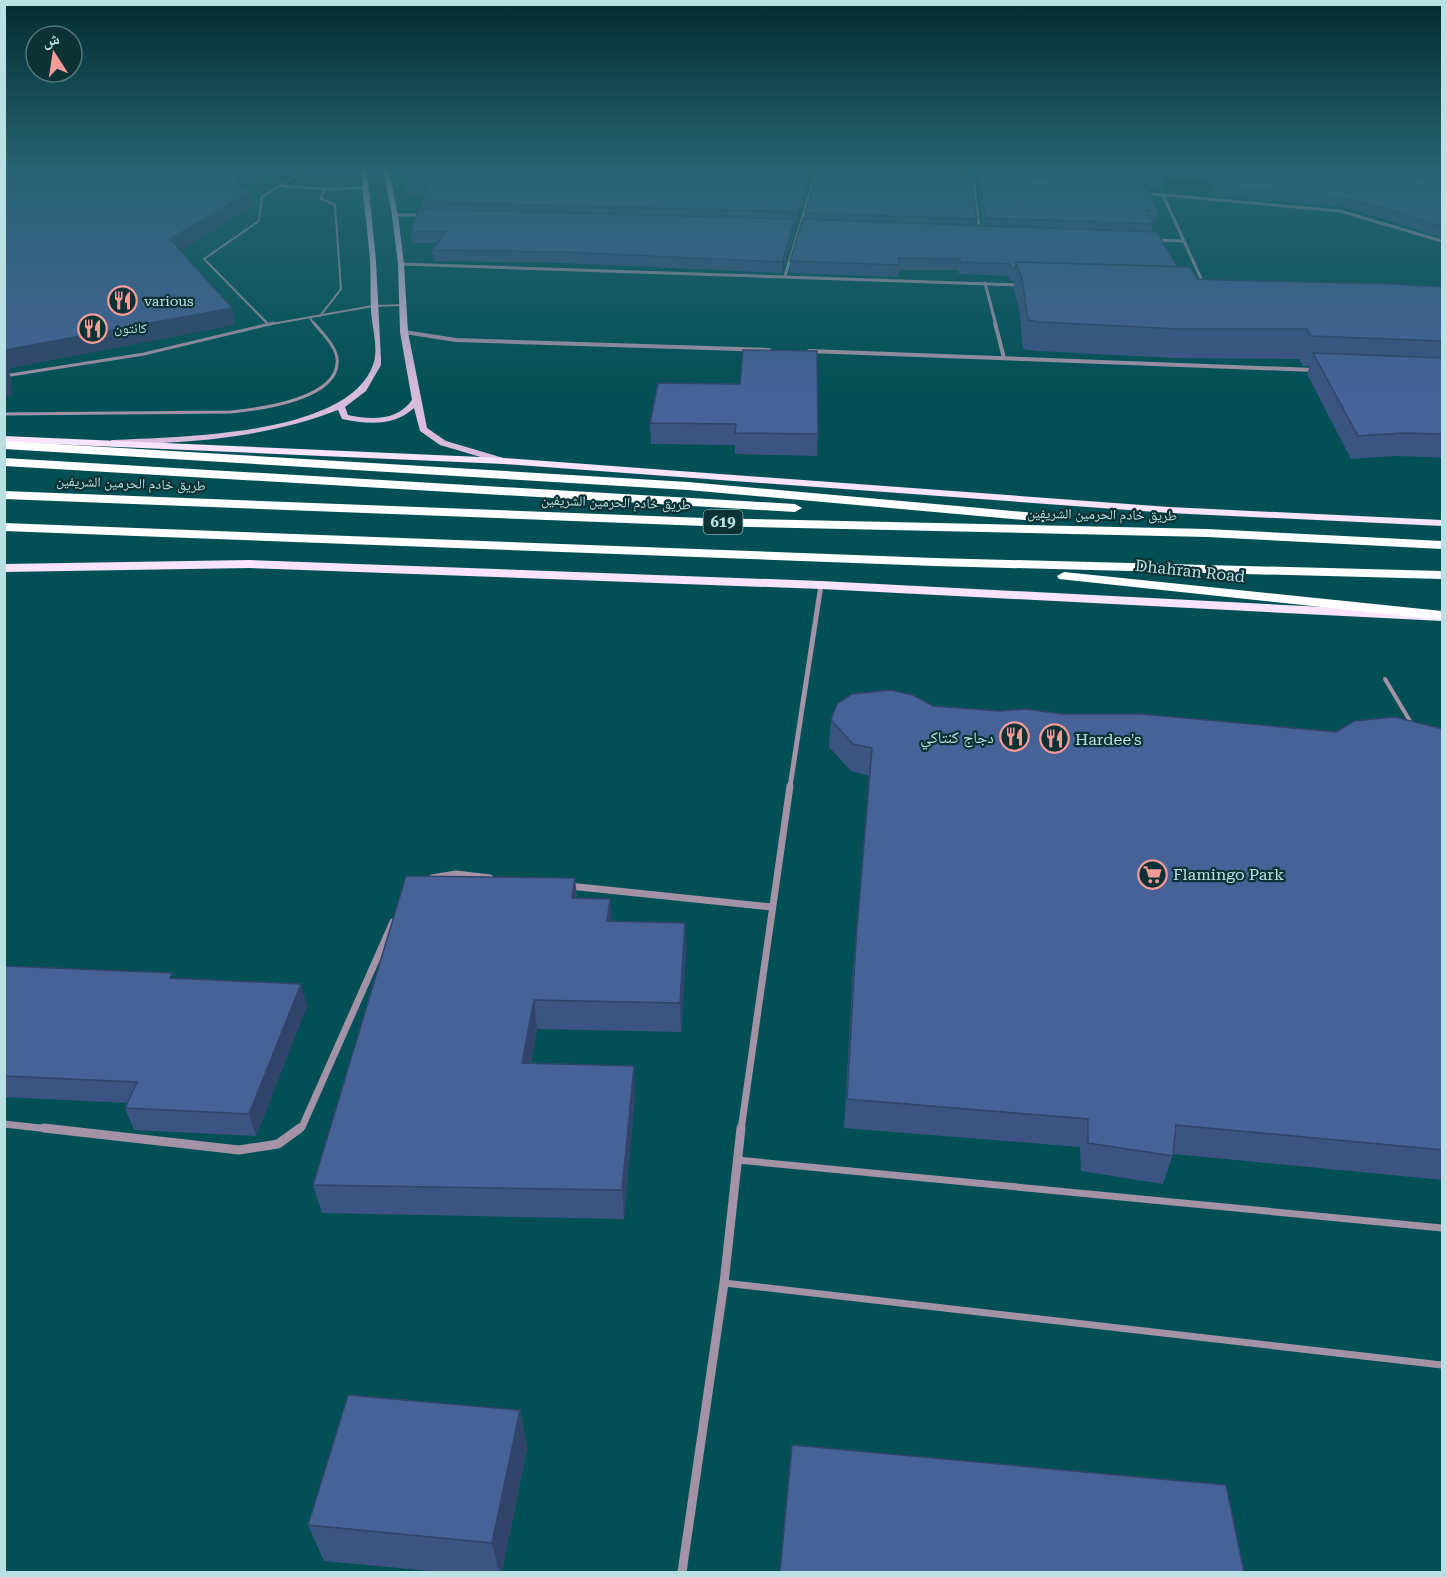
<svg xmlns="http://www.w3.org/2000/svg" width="1447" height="1577" viewBox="0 0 1447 1577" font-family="'Roboto Serif','Noto Naskh Arabic',serif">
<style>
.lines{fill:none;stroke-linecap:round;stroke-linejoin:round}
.lane-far3{stroke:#a492a7;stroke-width:2}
.lane-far2{stroke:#a492a7;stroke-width:3}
.lane-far1{stroke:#a492a7;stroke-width:4}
.lane{stroke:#a492a7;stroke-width:7}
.street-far4{stroke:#a492a7;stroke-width:3}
.street-far3{stroke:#a492a7;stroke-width:4}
.street-far2{stroke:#a492a7;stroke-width:5}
.street-far1{stroke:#a492a7;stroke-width:7}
.street{stroke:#a492a7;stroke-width:9}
.secondary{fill:#d9bbdd;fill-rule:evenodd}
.primary{fill:#f9e2fc;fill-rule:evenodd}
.highway{fill:#fff;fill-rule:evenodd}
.wall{fill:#3c5482;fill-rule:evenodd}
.shaded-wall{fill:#31456a}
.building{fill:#466297;stroke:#31456a;stroke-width:1.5}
.labels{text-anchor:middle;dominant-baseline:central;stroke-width:4.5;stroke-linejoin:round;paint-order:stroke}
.far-poi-label{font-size:14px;fill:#b9e0e3;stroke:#0d3235;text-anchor:start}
.far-street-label{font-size:14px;fill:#b9e0e3;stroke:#0d3235}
.shield{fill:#0d3235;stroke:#85acaf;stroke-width:1.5}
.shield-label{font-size:15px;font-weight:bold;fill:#b9e0e3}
.street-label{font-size:16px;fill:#b9e0e3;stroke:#0d3235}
.poi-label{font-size:16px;fill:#b9e0e3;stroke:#0d3235;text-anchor:start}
</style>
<rect width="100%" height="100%" fill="#025055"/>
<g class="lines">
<g class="lane-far3">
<polyline points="282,186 326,189 320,198 335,205 341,289 320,316"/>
<polyline points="326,189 365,188"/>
<polyline points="310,318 315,325"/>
<polyline points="268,324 204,259 259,221 262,197 304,170"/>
<polyline points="266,325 373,306 402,305"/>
</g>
<g class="lane-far2">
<polyline points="4,376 144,354 274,323"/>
<path d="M4 414 231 412C260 409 342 399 337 358 335 345 322 333 314 323"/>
</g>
<polyline class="lane-far1" points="1385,679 1410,721"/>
<g class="lane">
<polyline points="737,1160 1442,1228"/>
<polyline points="724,1283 1442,1365"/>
</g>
<g class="street-far4">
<polyline points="963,180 967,170"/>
<polyline points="973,181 980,233"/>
<polyline points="1142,193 1340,211 1442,241"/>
<polyline points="1163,195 1204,285"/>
<polyline points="395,215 424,215"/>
<polyline points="1154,240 1183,241"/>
<polyline points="401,264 1019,285"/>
<polyline points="785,276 817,170"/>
<polyline points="985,283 996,325"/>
</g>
<g class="street-far3">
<polyline points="995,323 1004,358"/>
<polyline points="404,332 456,340 769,350"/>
<polyline points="809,351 1314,370"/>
</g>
<polyline class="street-far2" points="790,787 821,585"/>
<g class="street-far1">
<polyline points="432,878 456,874 490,878"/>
<polyline points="569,886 772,907"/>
<polyline points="4,1124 58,1130"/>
<polyline points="298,1130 302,1127 393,922"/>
<polyline points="741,1130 790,786"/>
</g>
<g class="street">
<polyline points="44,1128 239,1150 278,1144 300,1128"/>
<polyline points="682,1572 724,1283 741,1128"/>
</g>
<path class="secondary" d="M361 170H367L376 261 381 359V365L366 391 345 407 348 415C372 420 397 421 412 400L400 332 398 264 392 215 383 170H389L398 215 404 264 408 332 427 428 446 441 507 459V463H501L440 445 420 431 414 408C394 427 367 424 342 419L338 410C280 432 223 440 162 443 145 443 127 446 111 444V440H114C177 437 348 436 373 365 379 349 372 327 371 311 370 294 371 277 370 261 368 231 363 201 361 170Z"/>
<g class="primary">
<polygon points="4,436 504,458 1169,507 1442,520 1442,526 1169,513 504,464 4,442"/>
<polygon points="250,560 821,581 1442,613 1442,621 821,589 250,568 4,572 4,564"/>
</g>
<g class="highway">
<polygon points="4,441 688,482 1047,514 1054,518 1047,522 688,490 4,449"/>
<polygon points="4,458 795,504 802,508 795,512 4,466"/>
<polygon points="4,491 704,518 1207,529 1442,541 1442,549 1207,537 704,526 4,499"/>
<polygon points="4,523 934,558 1442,571 1442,579 934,566 4,531"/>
<polygon points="1064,572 1442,611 1442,620 1059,579 1057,576"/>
</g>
</g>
<g class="wall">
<polygon points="395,170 813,170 797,222 795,222 795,230 782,273 565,263 434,261 432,250 438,243 412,243 411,232 423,209 422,202 425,195 406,195 405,186 407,177 396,177"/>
<path d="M818 170H964L962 174 969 175V170H1443V238L1378 217 1341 207 1216 196 1213 182 1165 178 1163 191 1148 190 1158 211 1156 222H1152L1153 224 1151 232 1178 267 1197 279 1220 280 1443 287V458L1430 457 1395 456 1351 459 1307 374 1310 366H1303L1299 359 1174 358 1037 351 1023 349 1019 307 1013 289 1014 281H1010L1008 276 959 274 958 270H899L898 277 790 273V261L805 219V213ZM971 177 978 178 977 185 983 225H976L977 219Z"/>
<polygon points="658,383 818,434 817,456 735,454 735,445 651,444 650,423"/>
<polygon points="933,706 1336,732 1443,729 1443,1180 1173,1154 1163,1184 1081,1171 1080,1147 844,1128 853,970 869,776 851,771 829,747 831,720"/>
<polygon points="577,898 612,922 685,923 686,951 681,1032 537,1029 531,1064 635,1095 624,1219 322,1213 313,1185"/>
<polygon points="4,966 175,979 307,1006 256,1136 134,1130 125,1108 127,1103 4,1097"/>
<polygon points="520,1410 527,1448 502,1572 441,1572 324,1561 308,1525"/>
</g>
<g class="shaded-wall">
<polygon points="252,170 279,170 237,194 234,180"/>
<polygon points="811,170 813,170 797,222 798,212"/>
<polygon points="250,192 253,206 174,255 170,239"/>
<polygon points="795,219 795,230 782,273 782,262"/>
<polygon points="232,308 235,325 11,368 11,371 9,372 11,379 12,396 4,397 5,350"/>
<polygon points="575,878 578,907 572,898"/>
<polygon points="610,899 612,927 607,921"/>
<polygon points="685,923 686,951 681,1032 680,1003"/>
<polygon points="301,984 307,1006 256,1136 249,1114"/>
<polygon points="534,1000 537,1029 526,1092 522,1063"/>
<polygon points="634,1066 635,1095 624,1219 622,1190"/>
<polygon points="520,1410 527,1448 502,1572 499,1572 492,1543"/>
</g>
<g class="building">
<polygon points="4,170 252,170 234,180 250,192 170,239 232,308 5,350 4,353"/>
<polygon points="409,170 811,170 798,212 422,202 428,185 405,186"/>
<polygon points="818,170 906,170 971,175 977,219 805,213"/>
<polygon points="1007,170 1164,170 1165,182"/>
<polygon points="1186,170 1389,170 1443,185 1443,227 1380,207 1343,198 1218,186 1215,172"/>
<polygon points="1418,170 1443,170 1443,177"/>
<polygon points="979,174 1146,186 1158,211 1145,210 1153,224 985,218"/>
<polygon points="419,209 795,219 782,262 564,252 432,250 446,231 411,232"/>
<polygon points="803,219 1157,232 1178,267 1016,262 1015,269 1012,269 1010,264 960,262 960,259 899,258 899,265 790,261"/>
<polygon points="1016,262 1190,267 1197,279 1220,280 1394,284 1443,287 1443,341 1311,336 1307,329 1180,329 1041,322 1028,320 1022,279"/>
<polygon points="743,350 817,351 818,434 735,433 736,424 650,423 658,383 740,384"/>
<polygon points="1313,353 1443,358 1443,434 1403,433 1358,436"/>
<polygon points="4,361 5,361 6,378 4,378"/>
<polygon points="891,690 913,695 933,706 1000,711 1026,709 1062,714 1142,714 1336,732 1354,721 1395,717 1443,729 1443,1150 1176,1125 1173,1156 1088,1143 1088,1119 847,1099 856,941 872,748 853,744 831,720 837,704 852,694"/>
<polygon points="406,876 575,878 572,898 610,899 607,921 685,923 680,1003 534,1000 522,1063 634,1066 622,1190 313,1185"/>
<polygon points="4,966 173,973 170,978 301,984 249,1114 125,1108 137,1082 4,1076"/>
<polygon points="348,1395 520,1410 492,1543 308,1525"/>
<polygon points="792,1445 1226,1485 1244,1572 780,1572"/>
</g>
<linearGradient id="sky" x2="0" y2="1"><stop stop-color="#012c2f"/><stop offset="0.43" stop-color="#286473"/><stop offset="1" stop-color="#286473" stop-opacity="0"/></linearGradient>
<rect width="1447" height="391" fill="url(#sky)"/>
<defs>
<symbol id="restaurant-ring" viewBox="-11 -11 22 22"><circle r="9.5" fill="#0d3235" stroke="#f59b98" stroke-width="1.5"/><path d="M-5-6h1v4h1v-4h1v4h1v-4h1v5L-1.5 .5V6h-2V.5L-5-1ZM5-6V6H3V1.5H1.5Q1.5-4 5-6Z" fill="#f59b98"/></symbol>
<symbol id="supermarket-ring" viewBox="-11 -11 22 22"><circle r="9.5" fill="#0d3235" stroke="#f59b98" stroke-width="1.5"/><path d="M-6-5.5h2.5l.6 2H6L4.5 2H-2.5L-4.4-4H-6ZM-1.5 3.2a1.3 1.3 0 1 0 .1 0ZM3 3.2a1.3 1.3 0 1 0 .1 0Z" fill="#f59b98"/></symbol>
</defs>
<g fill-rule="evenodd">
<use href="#restaurant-ring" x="106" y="284" width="33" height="33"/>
<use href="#restaurant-ring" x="76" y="312" width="33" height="33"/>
<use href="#restaurant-ring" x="998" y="720" width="33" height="33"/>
<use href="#restaurant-ring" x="1038" y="722" width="33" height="33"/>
<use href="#supermarket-ring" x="1136" y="858" width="33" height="33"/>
</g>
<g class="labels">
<g class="far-poi-label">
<text x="144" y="301">various</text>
<text x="114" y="328">كانتون</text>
</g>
<g class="far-street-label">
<text transform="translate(131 483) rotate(2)">طريق خادم الحرمين الشريفين</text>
<text transform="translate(616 502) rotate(2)">طريق خادم الحرمين الشريفين</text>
<text transform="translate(1102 514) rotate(1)">طريق خادم الحرمين الشريفين</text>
</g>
<rect class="shield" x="703.5" y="510" width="39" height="24" rx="4.5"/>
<g class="shield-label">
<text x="723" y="522">619</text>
</g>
<g class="street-label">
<text transform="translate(1190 571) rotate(6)">Dhahran Road</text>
</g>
<g class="poi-label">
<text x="994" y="737" text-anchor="end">دجاج كنتاكي</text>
<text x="1075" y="739">Hardee's</text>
<text x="1173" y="874">Flamingo Park</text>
</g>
</g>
<rect width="1447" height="1577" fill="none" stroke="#b9e0e3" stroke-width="12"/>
<g transform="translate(54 54) rotate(348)"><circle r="28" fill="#0d3235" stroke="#52787b" stroke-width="1.5"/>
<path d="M0-4.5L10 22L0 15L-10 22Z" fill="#f59b98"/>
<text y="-9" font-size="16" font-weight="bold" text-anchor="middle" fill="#b9e0e3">ش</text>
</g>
</svg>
